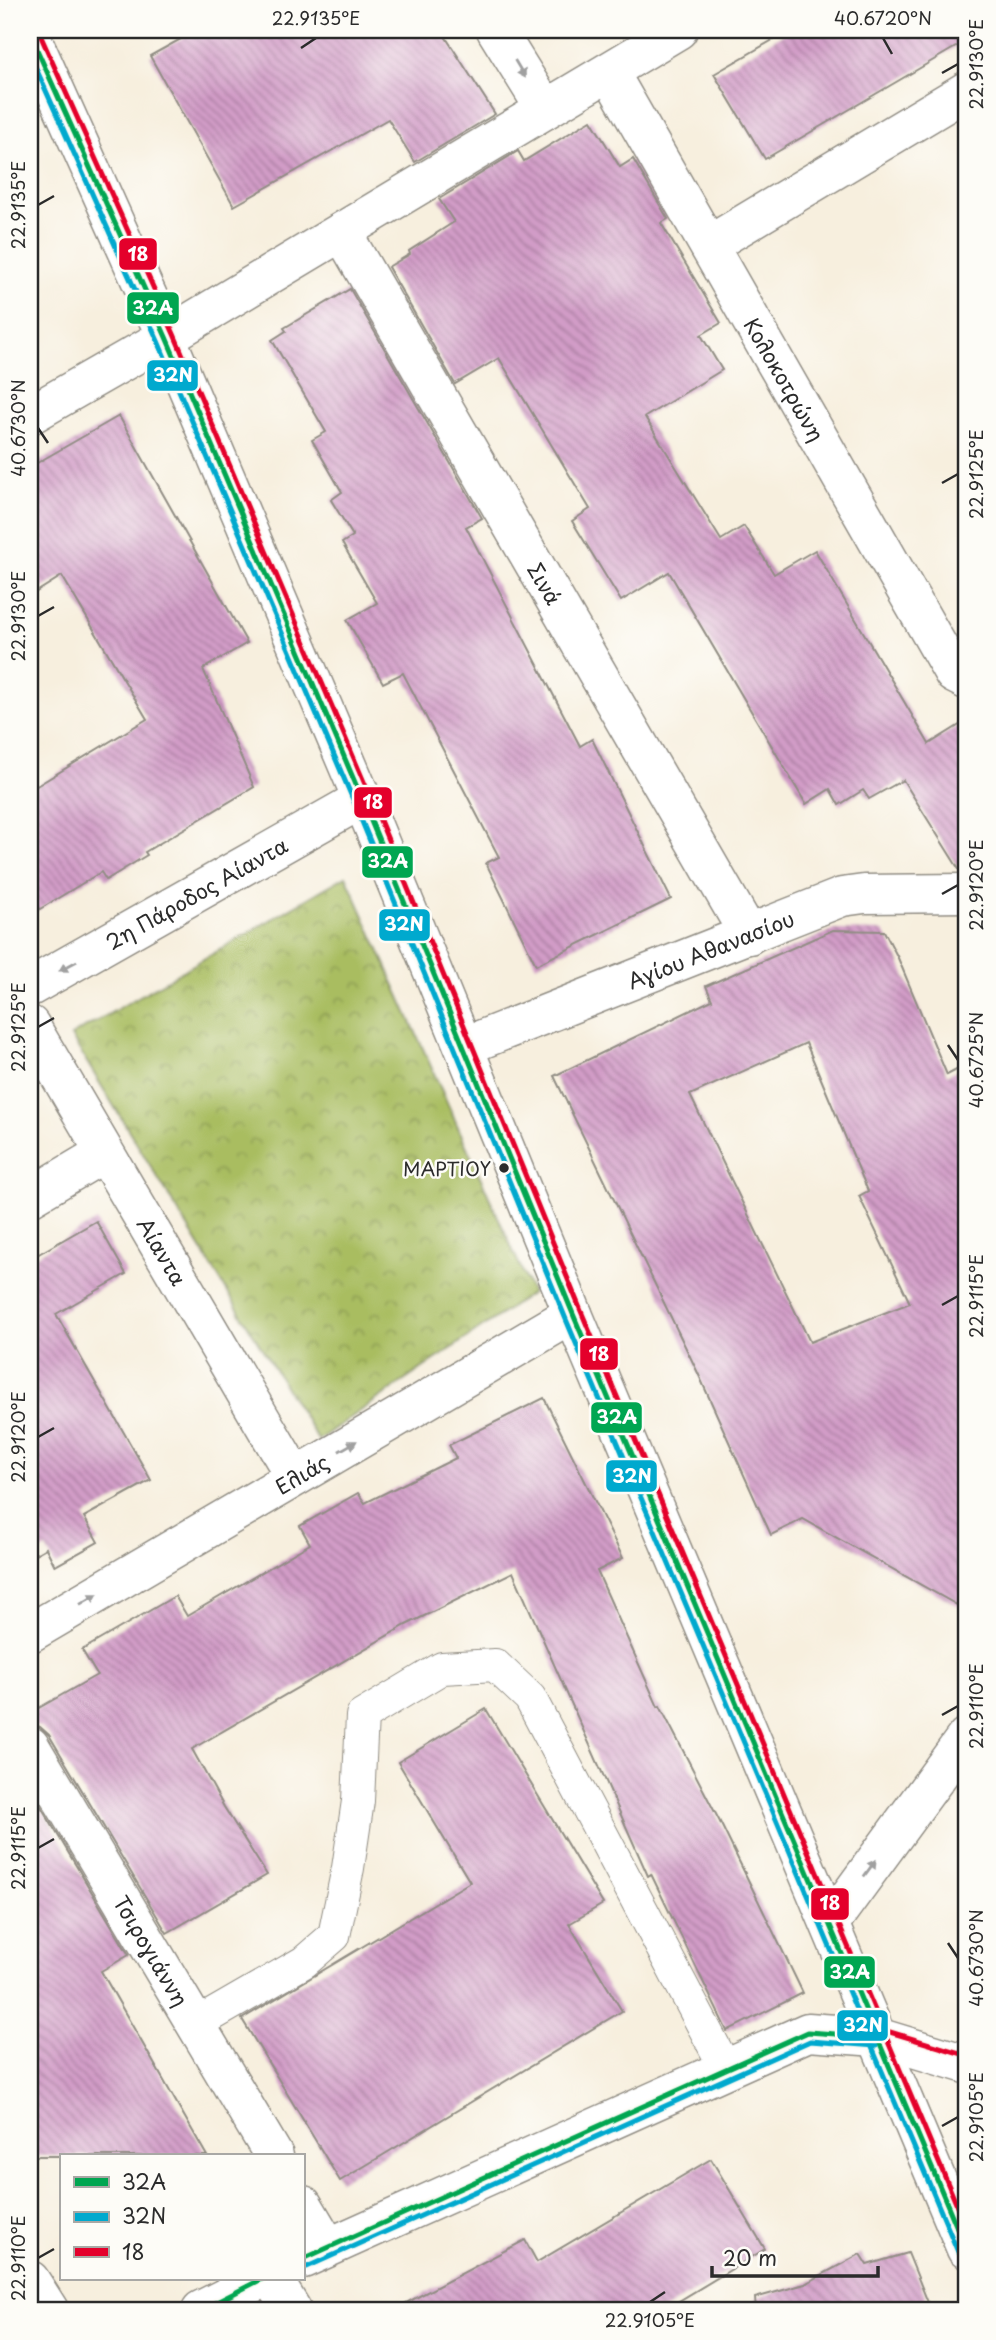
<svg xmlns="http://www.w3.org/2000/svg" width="996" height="2340" viewBox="0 0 996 2340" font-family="'Playpen Sans',sans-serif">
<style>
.park{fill:url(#park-crowns);stroke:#6a7446;stroke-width:2}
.building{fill:url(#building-back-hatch);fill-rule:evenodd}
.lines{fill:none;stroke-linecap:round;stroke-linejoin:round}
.service-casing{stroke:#918d84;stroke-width:34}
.pedestrian-casing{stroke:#918d84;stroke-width:41}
.minor-casing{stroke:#918d84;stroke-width:41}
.tertiary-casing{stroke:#918d84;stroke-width:41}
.service{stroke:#fff;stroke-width:32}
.pedestrian{stroke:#fff;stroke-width:38}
.minor{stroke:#fff;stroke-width:38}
.tertiary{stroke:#fff;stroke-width:38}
.bus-1-casing{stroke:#fdfcf7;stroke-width:10}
.bus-2-casing{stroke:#fdfcf7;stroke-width:10}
.bus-3-casing{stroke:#fdfcf7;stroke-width:10}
.bus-1{stroke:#00a651;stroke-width:5}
.bus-2{stroke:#00a9ce;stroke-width:5}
.bus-3{stroke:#e4002b;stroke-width:5}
.oneway{fill:#a0a0a0}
.ticks{fill:none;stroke:#2b2b2b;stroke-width:2.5}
.bus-dot{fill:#2b2b2b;stroke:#fdfcf7;stroke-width:2.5}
.labels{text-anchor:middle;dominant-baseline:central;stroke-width:5;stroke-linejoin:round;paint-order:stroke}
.bus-label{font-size:19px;fill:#2b2b2b;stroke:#fdfcf7;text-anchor:end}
.street-label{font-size:21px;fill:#2b2b2b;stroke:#fdfcf7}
.line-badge{stroke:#fdfcf7;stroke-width:2.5}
.badge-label{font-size:19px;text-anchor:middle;font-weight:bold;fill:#fff}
.neatline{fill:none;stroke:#2b2b2b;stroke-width:2.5}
.ticks-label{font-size:18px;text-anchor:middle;fill:#2b2b2b}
</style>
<defs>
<pattern id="park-crowns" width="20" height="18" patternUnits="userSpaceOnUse" patternTransform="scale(1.75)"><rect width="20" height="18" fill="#a9bd61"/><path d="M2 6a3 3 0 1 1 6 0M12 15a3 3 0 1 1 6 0" fill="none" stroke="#8a9a50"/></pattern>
<pattern id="building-back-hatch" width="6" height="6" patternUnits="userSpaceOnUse" patternTransform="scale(1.75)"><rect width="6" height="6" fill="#d29cc7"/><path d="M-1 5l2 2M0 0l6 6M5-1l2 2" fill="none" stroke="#ab7fa2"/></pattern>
</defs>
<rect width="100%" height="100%" fill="#fdfcf7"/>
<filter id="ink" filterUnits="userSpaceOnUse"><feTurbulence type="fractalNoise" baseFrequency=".0143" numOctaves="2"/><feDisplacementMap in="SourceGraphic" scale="14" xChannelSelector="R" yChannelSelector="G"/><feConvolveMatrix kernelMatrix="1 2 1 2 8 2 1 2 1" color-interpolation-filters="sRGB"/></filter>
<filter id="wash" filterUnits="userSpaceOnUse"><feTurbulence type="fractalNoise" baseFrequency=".00686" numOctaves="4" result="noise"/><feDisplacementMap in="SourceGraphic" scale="28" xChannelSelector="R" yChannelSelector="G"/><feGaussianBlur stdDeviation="1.57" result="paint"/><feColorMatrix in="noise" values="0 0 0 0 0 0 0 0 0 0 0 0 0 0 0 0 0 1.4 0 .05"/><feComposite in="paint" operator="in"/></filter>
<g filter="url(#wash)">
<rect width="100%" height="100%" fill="#f7efde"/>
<polygon class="park" points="346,876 532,1293 318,1440 71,1036"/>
<g id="blocks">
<g class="building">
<polygon points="197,30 441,30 495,114 415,162 388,119 234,206 150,56"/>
<polygon points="790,30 966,30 966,41 765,159 714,74"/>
<polygon points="591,120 620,167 633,159 668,219 661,223 721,323 701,335 722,370 645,417 721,540 744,526 774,574 815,550 929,744 966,721 966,871 960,871 903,780 869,799 863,790 839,805 830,789 806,804 669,572 621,601 572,521 590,509 499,358 455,384 388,267 410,254 409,251 454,222 439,199 518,151 524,161"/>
<polygon points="350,289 482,518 466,527 580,746 592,739 671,899 536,965 486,863 499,857 403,673 383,683 347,620 377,603 342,543 353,536 331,500 342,492 312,440 326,432 272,340 286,331 284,328"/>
<polygon points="119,416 247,643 203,669 254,787 145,852 147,855 106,880 101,872 30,915 30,790 147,719 62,576 30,596 30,467"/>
<path d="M833 930 884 931 898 958 947 1075 966 1065V1610L803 1519 771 1535 698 1373 554 1076 712 1000 706 986ZM806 1043 868 1191 859 1196 910 1303 810 1342 690 1095Z"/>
<polygon points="96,1221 126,1274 56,1314 151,1480 84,1517 98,1542 55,1566 46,1548 30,1557 30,1259"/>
<polygon points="544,1398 623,1558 597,1571 658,1707 660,1706 720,1822 803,1993 727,2031 651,1874 648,1876 513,1572 406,1625 192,1749 224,1807 267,1875 167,1933 49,1735 40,1727 30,1724 30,1713 97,1675 82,1650 175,1596 187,1616 310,1544 300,1526 358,1493 365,1503 456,1458 449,1445"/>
<polygon points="486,1709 603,1904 569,1924 622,2011 340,2181 242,2019 470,1882 398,1762"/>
<polygon points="30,1788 129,1955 101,1971 207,2156 30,2156"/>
<polygon points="711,2159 765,2249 664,2310 393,2310 525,2240 537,2262"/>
<polygon points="908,2253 931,2310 756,2310 755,2298 805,2284 860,2254 867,2265"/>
</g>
</g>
</g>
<g filter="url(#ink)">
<use href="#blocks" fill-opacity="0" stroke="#918d84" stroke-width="2"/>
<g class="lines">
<defs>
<polyline id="service" points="195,2025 304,1962 334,1936 348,1868 358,1801 362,1716 442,1668 495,1665 530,1698 726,2069"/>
<polyline id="pedestrian" points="709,245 966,91"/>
<g id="minor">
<polyline points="496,30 545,109"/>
<path id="s1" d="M609 72 954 674 966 680"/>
<path id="s2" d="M342 232 749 935"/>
<path id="s3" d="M30 987 362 799"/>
<path id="s4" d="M30 1025 295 1477"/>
<path id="s5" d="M465 1046 842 897 864 894 966 893"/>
<polyline points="30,1197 104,1153"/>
<path id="s6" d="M30 1633 573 1314"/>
<path id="s7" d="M30 1746 274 2156"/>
<polyline points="830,1923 966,1737"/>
<polyline points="303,2205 328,2247"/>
<polyline points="273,2279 292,2310"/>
<polyline points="30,2280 49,2310"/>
</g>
<g id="tertiary">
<polyline points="30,34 166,337 362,799 573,1314 966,2249"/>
<polyline points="30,415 166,337 678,30"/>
<polyline points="303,2259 808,2032 877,2037 966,2064"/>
<polyline points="201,2310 262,2279"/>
</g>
</defs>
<use href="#service" class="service-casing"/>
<use href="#pedestrian" class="pedestrian-casing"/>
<use href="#minor" class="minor-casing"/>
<use href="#tertiary" class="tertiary-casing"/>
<use href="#service" class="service"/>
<use href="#pedestrian" class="pedestrian"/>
<use href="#minor" class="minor"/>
<use href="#tertiary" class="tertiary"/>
<defs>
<g id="bus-1">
<polyline points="30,34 166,337 362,799 573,1314 966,2249"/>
<polyline points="303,2259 808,2032 877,2037"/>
<polyline points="201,2310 262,2279"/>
</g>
<g id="bus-2">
<polyline points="30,55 158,341 354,802 565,1317 958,2252"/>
<polyline points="307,2267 810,2041 876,2046"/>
</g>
<g id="bus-3">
<polyline points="38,30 174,334 370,796 581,1311 966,2227"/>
<polyline points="880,2029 966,2055"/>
</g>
</defs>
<use href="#bus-1" class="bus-1-casing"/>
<use href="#bus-2" class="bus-2-casing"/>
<use href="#bus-3" class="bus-3-casing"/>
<use href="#bus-1" class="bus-1"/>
<use href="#bus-2" class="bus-2"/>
<use href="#bus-3" class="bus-3"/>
</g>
<defs><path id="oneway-solid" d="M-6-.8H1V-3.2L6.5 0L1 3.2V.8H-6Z" transform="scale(1.75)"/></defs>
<g class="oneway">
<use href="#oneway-solid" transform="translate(520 69) rotate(59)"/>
<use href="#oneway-solid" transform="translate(68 966) rotate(151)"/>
<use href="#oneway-solid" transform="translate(348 1446) rotate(-30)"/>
<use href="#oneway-solid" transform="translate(89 1599) rotate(-31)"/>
<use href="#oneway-solid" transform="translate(870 1868) rotate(-54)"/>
</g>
</g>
<path class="ticks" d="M883 38 892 54M301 48 316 38M942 73 958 64M38 205 54 196M38 428 48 443M942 483 958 474M38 616 54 607M942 894 958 885M38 1027 54 1018M948 1045 958 1060M942 1305 958 1296M38 1437 54 1428M942 1715 958 1706M38 1848 54 1839M948 1943 958 1958M942 2126 958 2117M38 2258 54 2249M650 2302 665 2292"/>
<circle class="bus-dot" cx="504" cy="1168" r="6"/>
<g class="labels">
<g class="bus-label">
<text x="491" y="1168">ΜΑΡΤΙΟΥ</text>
</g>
<g class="street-label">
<text stroke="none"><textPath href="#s1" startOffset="354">Κολοκοτρώνη</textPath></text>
<text stroke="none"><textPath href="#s2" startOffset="406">Σινά</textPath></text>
<text stroke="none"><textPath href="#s3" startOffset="191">2η Πάροδος Αίαντα</textPath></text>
<text stroke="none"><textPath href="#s5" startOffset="264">Αγίου Αθανασίου</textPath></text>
<text stroke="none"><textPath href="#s4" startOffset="262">Αίαντα</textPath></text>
<text stroke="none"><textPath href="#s6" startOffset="315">Ελιάς</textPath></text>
<text stroke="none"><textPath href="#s7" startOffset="238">Τσιρογιάννη</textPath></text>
</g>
</g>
<g class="line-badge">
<rect x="118" y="237" width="40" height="34" rx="7" fill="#e4002b"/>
<rect x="126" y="291" width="54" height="34" rx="7" fill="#00a651"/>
<rect x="146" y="359" width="53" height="33" rx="7" fill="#00a9ce"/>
<rect x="353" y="786" width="40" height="33" rx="7" fill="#e4002b"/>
<rect x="361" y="845" width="53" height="34" rx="7" fill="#00a651"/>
<rect x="378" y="908" width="53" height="34" rx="7" fill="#00a9ce"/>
<rect x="579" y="1337" width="40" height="34" rx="7" fill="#e4002b"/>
<rect x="590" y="1401" width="53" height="33" rx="7" fill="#00a651"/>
<rect x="605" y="1459" width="53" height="34" rx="7" fill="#00a9ce"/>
<rect x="810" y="1887" width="40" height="34" rx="7" fill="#e4002b"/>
<rect x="823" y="1955" width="53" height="34" rx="7" fill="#00a651"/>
<rect x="836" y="2009" width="53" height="33" rx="7" fill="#00a9ce"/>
</g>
<g class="badge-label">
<text x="138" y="261">18</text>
<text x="153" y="315">32Α</text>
<text x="173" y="382">32Ν</text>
<text x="373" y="809">18</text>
<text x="388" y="868">32Α</text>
<text x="404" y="931">32Ν</text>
<text x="599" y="1361">18</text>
<text x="617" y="1424">32Α</text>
<text x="632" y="1483">32Ν</text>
<text x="830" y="1910">18</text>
<text x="850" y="1979">32Α</text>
<text x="863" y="2032">32Ν</text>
</g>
<rect width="996" height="2340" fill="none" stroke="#fdfcf7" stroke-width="77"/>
<rect x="60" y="2154" width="245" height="126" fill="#fdfcf7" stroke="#a9a8a5" stroke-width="2"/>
<rect x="74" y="2177" width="35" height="10" fill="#00a651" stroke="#a9a8a5" stroke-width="2"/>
<text x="122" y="2190" font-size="21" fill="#2b2b2b">32Α</text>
<rect x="74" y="2212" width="35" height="10" fill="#00a9ce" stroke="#a9a8a5" stroke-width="2"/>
<text x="122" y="2224" font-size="21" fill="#2b2b2b">32Ν</text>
<rect x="74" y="2247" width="35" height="10" fill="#e4002b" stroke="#a9a8a5" stroke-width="2"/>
<text x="122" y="2260" font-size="21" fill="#2b2b2b">18</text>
<path d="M712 2266v10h166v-10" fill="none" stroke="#2b2b2b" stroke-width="3.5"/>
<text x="723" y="2266" font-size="21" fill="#2b2b2b" stroke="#fdfcf7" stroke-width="5" paint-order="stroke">20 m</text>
<rect x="38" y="38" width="920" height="2264" class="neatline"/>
<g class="ticks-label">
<text x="316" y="25">22.9135°E</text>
<text x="883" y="25">40.6720°N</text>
<text transform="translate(977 64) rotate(-90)" y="6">22.9130°E</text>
<text transform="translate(19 205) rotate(-90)" y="6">22.9135°E</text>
<text transform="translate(19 428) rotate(-90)" y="6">40.6730°N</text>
<text transform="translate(977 474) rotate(-90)" y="6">22.9125°E</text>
<text transform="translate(19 616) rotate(-90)" y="6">22.9130°E</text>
<text transform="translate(977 885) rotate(-90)" y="6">22.9120°E</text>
<text transform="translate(19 1027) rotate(-90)" y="6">22.9125°E</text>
<text transform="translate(977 1060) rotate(-90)" y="6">40.6725°N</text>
<text transform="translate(977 1296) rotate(-90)" y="6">22.9115°E</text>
<text transform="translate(19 1437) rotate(-90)" y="6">22.9120°E</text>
<text transform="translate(977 1706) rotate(-90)" y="6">22.9110°E</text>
<text transform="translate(19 1848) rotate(-90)" y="6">22.9115°E</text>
<text transform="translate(977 1958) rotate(-90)" y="6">40.6730°N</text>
<text transform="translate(977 2117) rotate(-90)" y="6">22.9105°E</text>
<text transform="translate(19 2258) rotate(-90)" y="6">22.9110°E</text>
<text x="650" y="2327">22.9105°E</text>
</g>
</svg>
